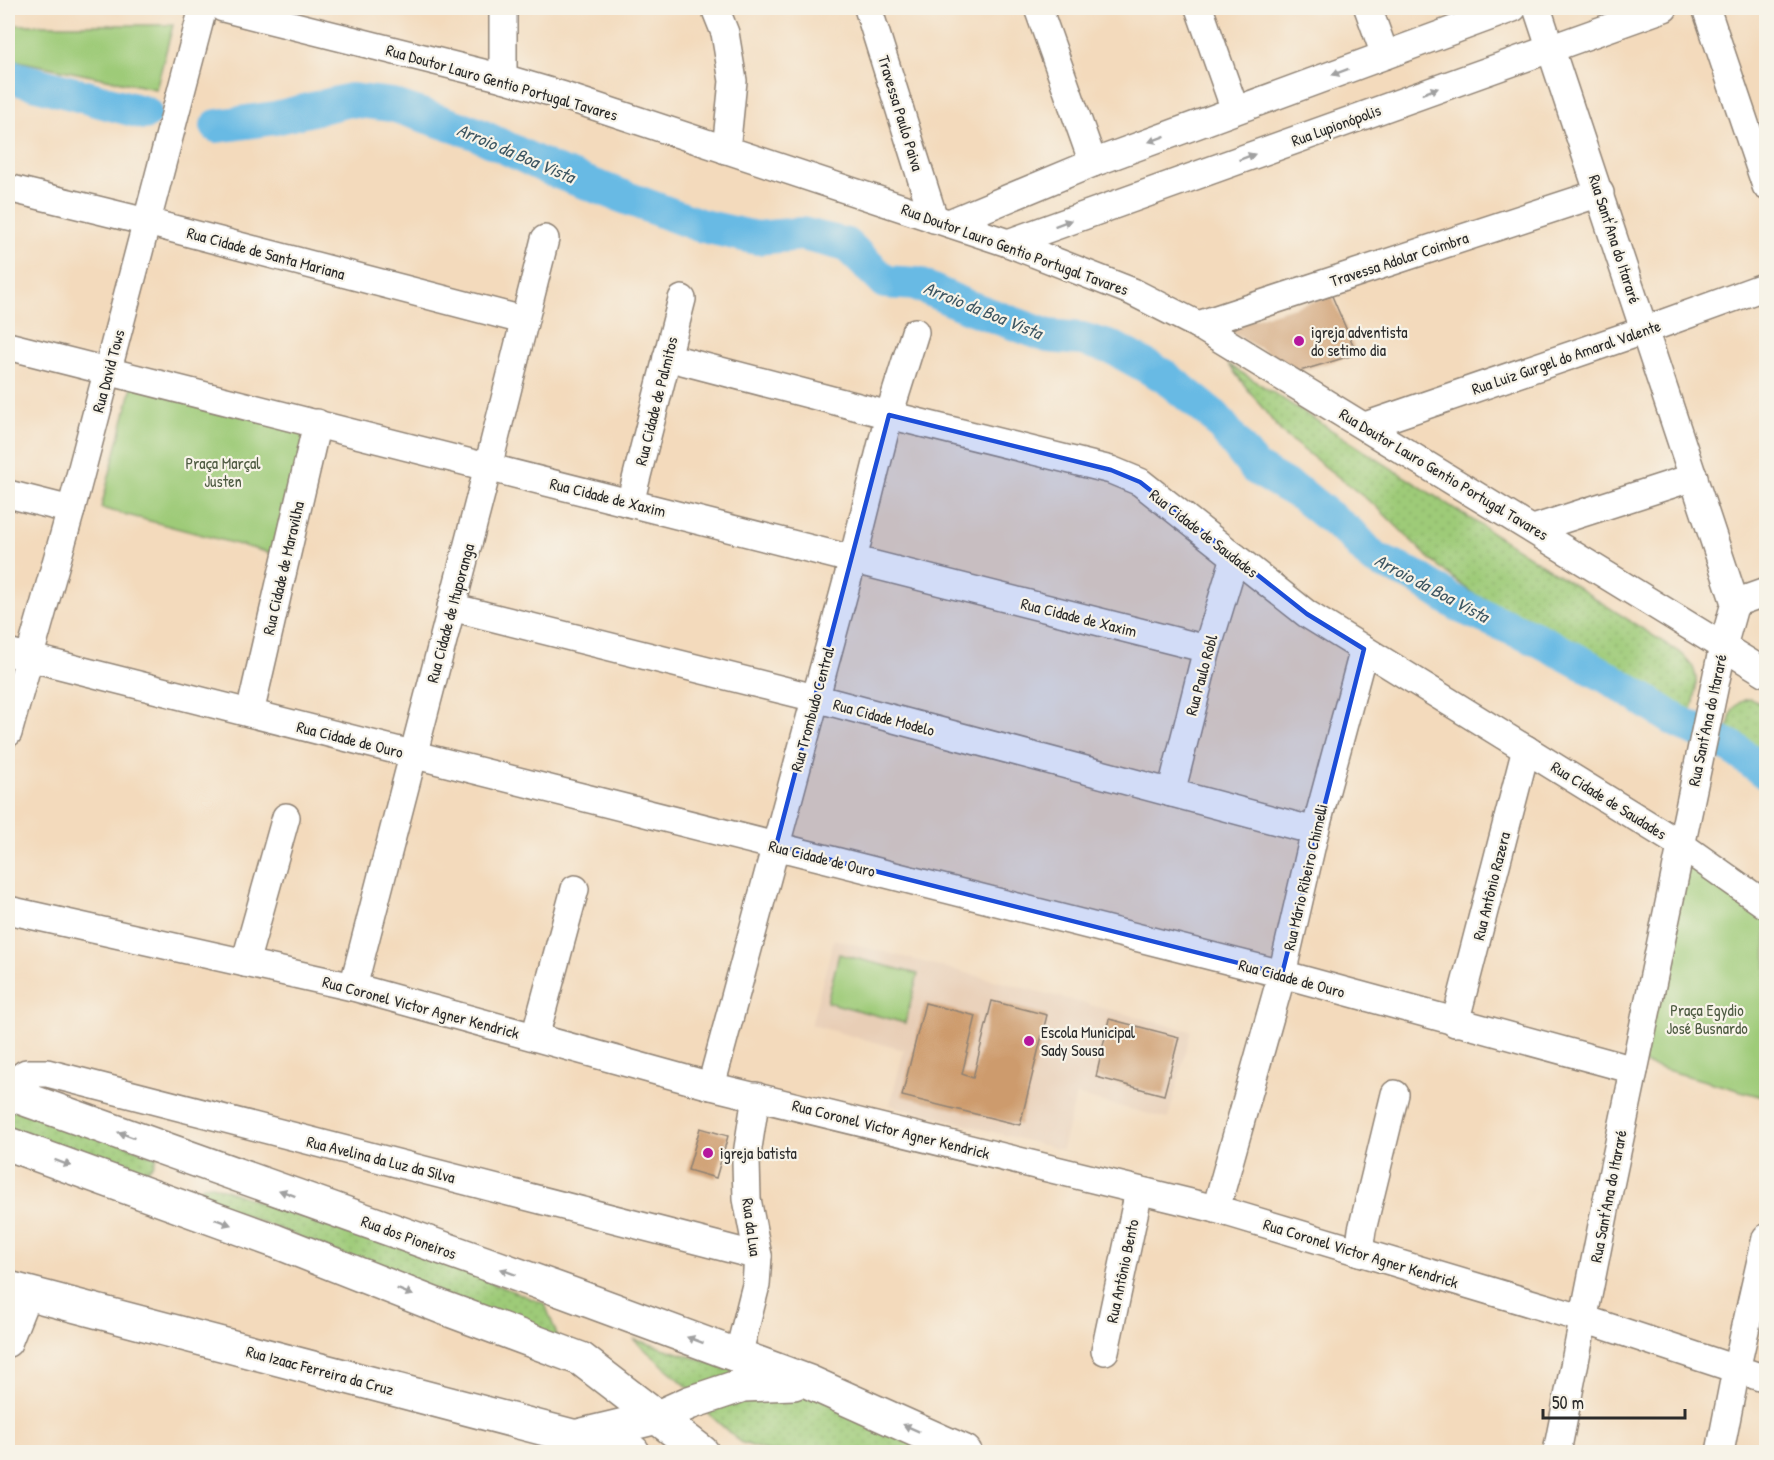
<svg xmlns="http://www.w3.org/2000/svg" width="1774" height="1460" viewBox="0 0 1774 1460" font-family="'Patrick Hand',sans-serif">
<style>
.built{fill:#e8ceb6}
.grass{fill:url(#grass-dots);stroke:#647b52;stroke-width:1.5}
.park{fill:#9ecb78;stroke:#647b52;stroke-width:1.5}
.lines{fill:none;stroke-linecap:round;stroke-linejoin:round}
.river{stroke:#68bae4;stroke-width:34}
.building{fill:#cd9b6d}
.minor-casing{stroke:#8f8274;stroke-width:30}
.major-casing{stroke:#8f8274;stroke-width:36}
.minor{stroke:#fff;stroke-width:27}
.major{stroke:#fff;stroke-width:33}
.oneway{fill:#a0a0a0}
.marked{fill:#1d4ed8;fill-opacity:0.2;stroke:#1d4ed8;stroke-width:4.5;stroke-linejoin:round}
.poi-dot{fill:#b5179e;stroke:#f7f3e8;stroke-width:2}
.labels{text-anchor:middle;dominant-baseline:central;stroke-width:4.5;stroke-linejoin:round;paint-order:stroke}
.street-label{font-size:16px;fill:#2b2b2b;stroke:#f7f3e8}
.poi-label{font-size:16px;fill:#2b2b2b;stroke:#f7f3e8;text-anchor:start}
.park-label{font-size:16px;fill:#4e5b42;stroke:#f7f3e8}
.water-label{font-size:18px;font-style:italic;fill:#3d5662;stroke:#f7f3e8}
</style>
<defs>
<pattern id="grass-dots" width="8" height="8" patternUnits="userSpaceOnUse" patternTransform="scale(1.5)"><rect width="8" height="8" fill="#9ecb78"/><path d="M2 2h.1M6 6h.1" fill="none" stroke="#88ae68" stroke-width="1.8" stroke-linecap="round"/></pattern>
</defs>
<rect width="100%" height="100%" fill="#f7f3e8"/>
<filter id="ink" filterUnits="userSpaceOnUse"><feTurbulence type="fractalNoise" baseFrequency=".0167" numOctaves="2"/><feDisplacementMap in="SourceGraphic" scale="12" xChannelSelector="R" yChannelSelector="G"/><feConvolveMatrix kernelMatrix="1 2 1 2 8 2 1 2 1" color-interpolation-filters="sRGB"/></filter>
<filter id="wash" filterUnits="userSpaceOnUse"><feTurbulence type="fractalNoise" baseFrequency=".008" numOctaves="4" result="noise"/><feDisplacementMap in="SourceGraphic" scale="24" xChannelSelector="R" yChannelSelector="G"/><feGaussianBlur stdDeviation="1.35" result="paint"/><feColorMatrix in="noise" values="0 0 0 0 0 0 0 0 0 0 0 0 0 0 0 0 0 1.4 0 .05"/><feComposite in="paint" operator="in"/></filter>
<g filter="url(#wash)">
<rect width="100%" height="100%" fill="#f3dabc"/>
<polygon class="built" points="834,939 1191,1031 1168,1119 1076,1095 1062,1150 890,1105 904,1050 811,1025"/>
<g class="grass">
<path d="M1228 364 1682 654C1687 659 1692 664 1694 670 1699 683 1694 706 1689 718L1672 702 1622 669 1472 593 1432 561 1378 508 1282 433Z"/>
<path d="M1750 699 1766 706V761L1726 740C1730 722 1728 702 1750 699Z"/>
<polygon points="8,1100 157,1157 153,1165 139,1178 8,1139"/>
<polygon points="212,1185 289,1213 399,1246 545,1304 560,1343 195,1195 203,1186"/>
<polygon points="633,1339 747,1374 690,1389"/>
<polygon points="810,1386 957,1452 770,1452 740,1442 699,1405"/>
</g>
<g class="park">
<polygon points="8,25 173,25 156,89 8,59"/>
<polygon points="133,383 312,427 278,555 101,508"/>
<polygon points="1683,849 1766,908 1766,1098 1638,1062"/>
<polygon points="839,954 918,974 905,1023 827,1002"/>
</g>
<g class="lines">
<g class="river">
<polyline points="8,76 145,113"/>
<polyline points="217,126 275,118 350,100 392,105 475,133 552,170 699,225 756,238 802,234 847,245 885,282 917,284 966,306 1048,336 1082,339 1115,349 1164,376 1215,417 1255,468 1302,495 1353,536 1373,558 1416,577 1462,607 1539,640 1606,676 1675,720 1733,748 1766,773"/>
</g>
</g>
<g id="blocks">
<g class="building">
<polygon points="1332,296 1357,354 1300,371 1223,328"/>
<polygon points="992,1001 1047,1015 1020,1125 902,1096 925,1003 976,1016 962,1074 973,1078"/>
<polygon points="1109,1019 1179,1037 1164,1095 1096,1077"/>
<polygon points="700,1128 728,1136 716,1178 688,1170"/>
</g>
</g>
</g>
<g filter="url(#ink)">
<use href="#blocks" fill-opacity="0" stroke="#8f8274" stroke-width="1.5"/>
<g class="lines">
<defs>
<g id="minor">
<polyline points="223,8 503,78 564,96 1008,243 1133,292 1198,325 1766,673"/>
<polyline points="503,8 503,78"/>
<polyline points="715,8 725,33 733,81 726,150"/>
<polyline points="868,8 934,219"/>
<polyline points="1038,8 1093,163"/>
<polyline points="1199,8 1235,110"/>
<polyline points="1368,8 1385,55"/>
<polyline points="1537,8 1735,603 1723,646 1608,1195 1557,1452"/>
<polyline points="1706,8 1766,186"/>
<polyline points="8,188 147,222 523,320"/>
<polyline points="949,223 1093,163 1513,8"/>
<polyline points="1008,243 1664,8"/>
<polyline points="1198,325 1600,193"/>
<polyline points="8,346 1207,649"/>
<polyline points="667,357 889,415 1111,470 1140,482 1307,614 1681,845 1766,905"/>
<polyline points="1365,426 1645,330 1766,286"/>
<polyline points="8,494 71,510"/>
<polyline points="630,503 682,299"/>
<polyline points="1533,529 1694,477"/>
<polyline points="1735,603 1766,592"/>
<polyline points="451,607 815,698 1315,831"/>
<polyline points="8,652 1282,974 1634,1070"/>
<polyline points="250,713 317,423"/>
<polyline points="8,733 71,510 203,8"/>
<polyline points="1171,793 1207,649 1235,557"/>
<polyline points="8,910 353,987 711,1086 1216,1209 1584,1319 1766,1379"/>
<polyline points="245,963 286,817"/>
<polyline points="353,987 488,467 545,239"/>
<polyline points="1455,1023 1526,749"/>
<polyline points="535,1037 575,889"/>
<polyline points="8,1086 26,1073 47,1073 758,1256"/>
<polyline points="711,1086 853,559 889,415 915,332"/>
<polyline points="1216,1209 1282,974 1315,831 1364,649"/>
<polyline points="1359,1252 1362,1230 1395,1094"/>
<polyline points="8,1343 28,1293"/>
<polyline points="1105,1351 1139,1191"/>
<polyline points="738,1356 756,1285 758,1256 747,1199 746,1161 756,1096"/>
<polyline points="1720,1452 1736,1370 1766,1238"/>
</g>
<g id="major">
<polyline points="8,1093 563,1291 809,1382 965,1452"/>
<polyline points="8,1144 275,1241 444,1308 581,1359 702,1452"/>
<polyline points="8,1288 633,1452"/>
<polyline points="578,1436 658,1417 689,1403 743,1385 794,1383"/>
</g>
</defs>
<use href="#minor" class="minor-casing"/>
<use href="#major" class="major-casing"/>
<use href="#minor" class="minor"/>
<use href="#major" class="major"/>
</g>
<defs><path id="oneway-solid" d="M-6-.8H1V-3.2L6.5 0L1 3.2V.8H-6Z" transform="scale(1.5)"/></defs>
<g class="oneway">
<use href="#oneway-solid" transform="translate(1340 72) rotate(160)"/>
<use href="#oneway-solid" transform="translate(1430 91) rotate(-20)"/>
<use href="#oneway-solid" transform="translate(1157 139) rotate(160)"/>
<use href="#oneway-solid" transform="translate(1247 157) rotate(-20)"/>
<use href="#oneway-solid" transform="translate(1063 223) rotate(-20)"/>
<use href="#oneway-solid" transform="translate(126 1135) rotate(-160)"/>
<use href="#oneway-solid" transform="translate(63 1163) rotate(20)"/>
<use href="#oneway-solid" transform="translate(287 1193) rotate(-160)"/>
<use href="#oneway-solid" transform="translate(223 1222) rotate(20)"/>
<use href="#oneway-solid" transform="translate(508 1272) rotate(-160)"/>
<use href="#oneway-solid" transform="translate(405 1292) rotate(22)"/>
<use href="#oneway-solid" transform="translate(695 1340) rotate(-160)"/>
<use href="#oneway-solid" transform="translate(911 1428) rotate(-156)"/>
</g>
</g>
<path class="marked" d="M889 415 1111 470 1140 482 1307 614 1364 649 1282 974 776 846Z"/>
<g class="poi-dot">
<circle cx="1299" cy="341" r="6"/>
<circle cx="1029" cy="1041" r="6"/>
<circle cx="708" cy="1153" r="6"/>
</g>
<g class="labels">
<g class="street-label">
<text transform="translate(502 82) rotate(16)">Rua Doutor Lauro Gentio Portugal Tavares</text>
<text transform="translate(901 113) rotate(73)">Travessa Paulo Paiva</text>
<text transform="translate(1336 125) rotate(-20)">Rua Lupionópolis</text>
<text transform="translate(1615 239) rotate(72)">Rua Sant'Ana do Itararé</text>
<text transform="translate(1015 249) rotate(20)">Rua Doutor Lauro Gentio Portugal Tavares</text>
<text transform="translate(266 253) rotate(15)">Rua Cidade de Santa Mariana</text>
<text transform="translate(1399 259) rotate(-18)">Travessa Adolar Coimbra</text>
<text transform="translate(1566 357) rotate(-19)">Rua Luiz Gurgel do Amaral Valente</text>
<text transform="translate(108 371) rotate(-75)">Rua David Tows</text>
<text transform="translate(656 401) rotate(-76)">Rua Cidade de Palmitos</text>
<text transform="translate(1444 474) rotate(31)">Rua Doutor Lauro Gentio Portugal Tavares</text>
<text transform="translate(608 497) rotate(14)">Rua Cidade de Xaxim</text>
<text transform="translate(1204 533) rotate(38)">Rua Cidade de Saudades</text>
<text transform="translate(283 568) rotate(-77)">Rua Cidade de Maravilha</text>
<text transform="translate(450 613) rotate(-75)">Rua Cidade de Ituporanga</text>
<text transform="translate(1079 617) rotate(14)">Rua Cidade de Xaxim</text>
<text transform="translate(1201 675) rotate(-75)">Rua Paulo Robl</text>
<text transform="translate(812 709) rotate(-75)">Rua Trombudo Central</text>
<text transform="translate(884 717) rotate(15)">Rua Cidade Modelo</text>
<text transform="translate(1707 720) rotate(-78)">Rua Sant'Ana do Itararé</text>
<text transform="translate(350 739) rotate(14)">Rua Cidade de Ouro</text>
<text transform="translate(1609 800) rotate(32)">Rua Cidade de Saudades</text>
<text transform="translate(822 858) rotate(14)">Rua Cidade de Ouro</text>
<text transform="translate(1305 877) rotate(-77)">Rua Mário Ribeiro Chimelli</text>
<text transform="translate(1491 886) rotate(-76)">Rua Antônio Razera</text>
<text transform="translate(1292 978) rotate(15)">Rua Cidade de Ouro</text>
<text transform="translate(421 1007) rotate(15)">Rua Coronel Victor Agner Kendrick</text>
<text transform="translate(891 1129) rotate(14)">Rua Coronel Victor Agner Kendrick</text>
<text transform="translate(381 1159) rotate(14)">Rua Avelina da Luz da Silva</text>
<text transform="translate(1608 1196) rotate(-79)">Rua Sant'Ana do Itararé</text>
<text transform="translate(752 1227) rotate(82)">Rua da Lua</text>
<text transform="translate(409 1237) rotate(20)">Rua dos Pioneiros</text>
<text transform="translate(1361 1253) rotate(17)">Rua Coronel Victor Agner Kendrick</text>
<text transform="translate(1122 1271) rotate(-78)">Rua Antônio Bento</text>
<text transform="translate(320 1370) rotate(15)">Rua Izaac Ferreira da Cruz</text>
</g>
<g class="poi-label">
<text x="1311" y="332">igreja adventista<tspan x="1311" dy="18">do setimo dia</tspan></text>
<text x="1041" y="1032">Escola Municipal<tspan x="1041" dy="18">Sady Sousa</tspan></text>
<text x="720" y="1153">igreja batista</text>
</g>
<g class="park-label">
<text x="223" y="463">Praça Marçal<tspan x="223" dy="18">Justen</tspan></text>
<text x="1707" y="1010">Praça Egydio<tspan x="1707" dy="18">José Busnardo</tspan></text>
</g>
<g class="water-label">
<text transform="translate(516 153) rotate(23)">Arroio da Boa Vista</text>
<text transform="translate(983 310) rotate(22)">Arroio da Boa Vista</text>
<text transform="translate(1432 588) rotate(28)">Arroio da Boa Vista</text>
</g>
</g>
<rect width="1774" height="1460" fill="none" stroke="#f7f3e8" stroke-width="30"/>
<path d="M1543 1409v9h142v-9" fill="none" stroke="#2b2b2b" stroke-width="3"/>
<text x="1552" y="1409" font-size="18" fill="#2b2b2b" stroke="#f7f3e8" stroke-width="4.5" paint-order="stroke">50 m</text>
</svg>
